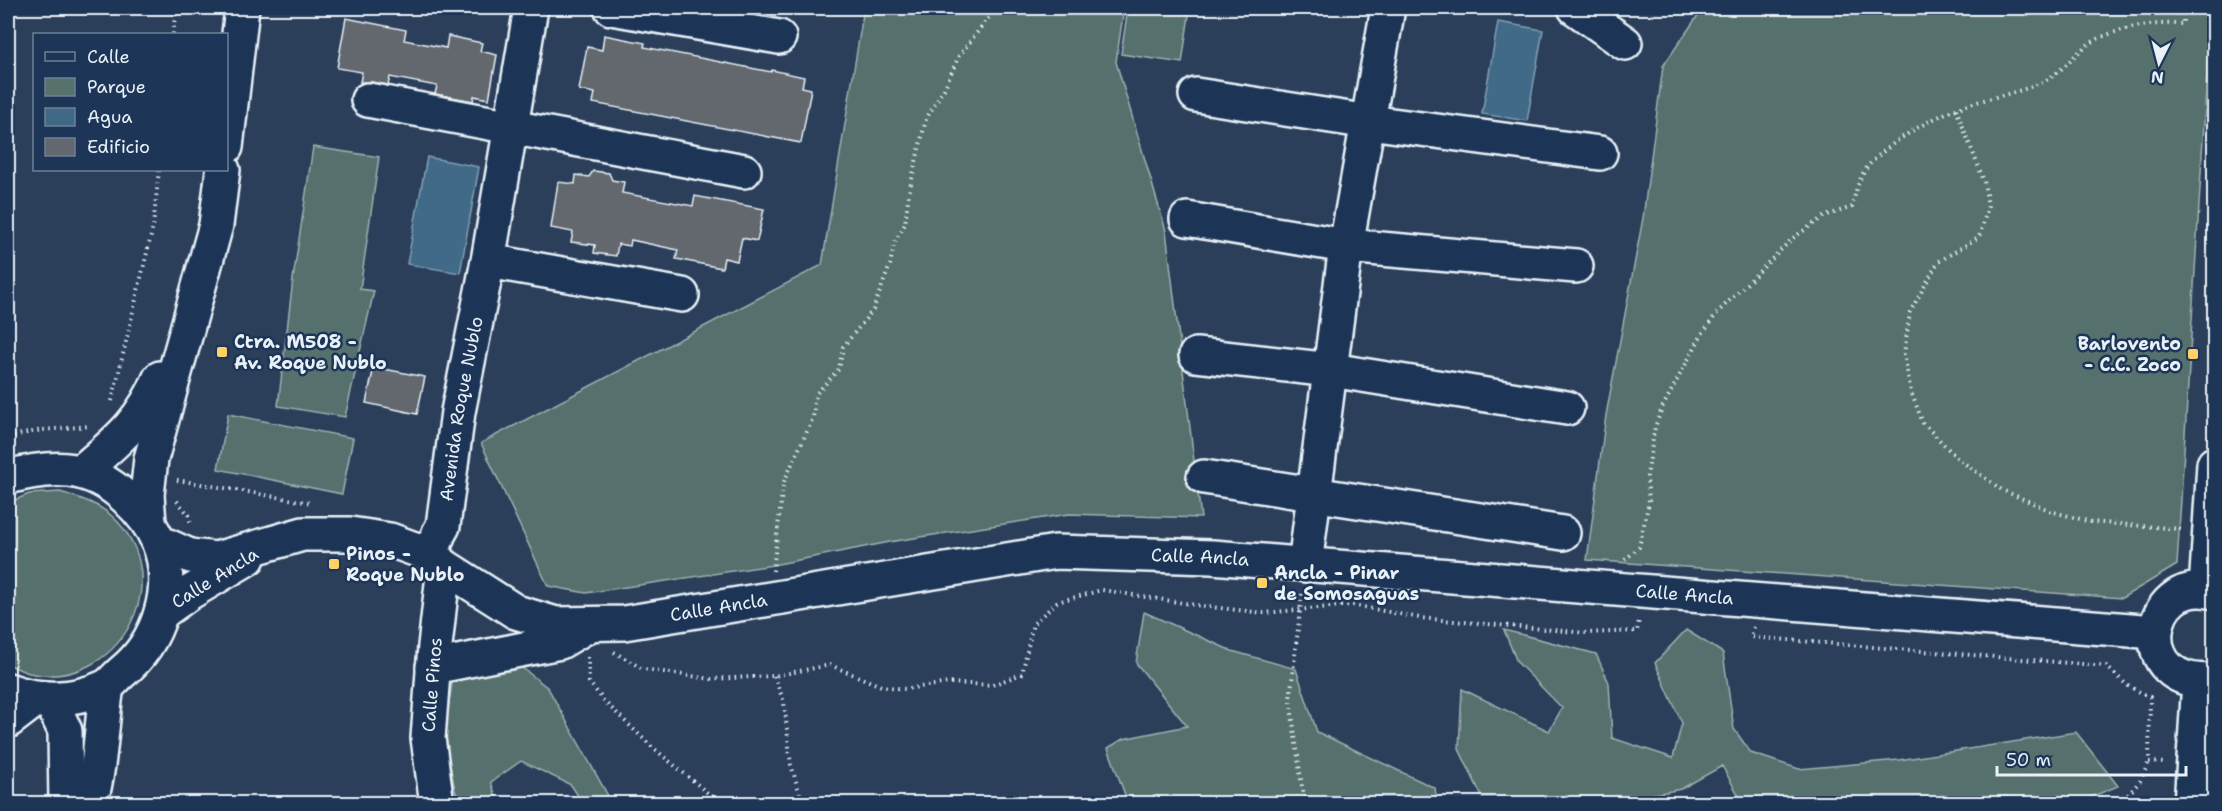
<svg xmlns="http://www.w3.org/2000/svg" width="2222" height="811" viewBox="0 0 2222 811" font-family="'Shantell Sans',sans-serif">
<style>
.green{fill:#57716d;stroke:#a0b1b2;stroke-width:1.5}
.water{fill:#3f6a87;stroke:#83a0b4;stroke-width:1.5}
.building{fill:#62686d;stroke:#e8f1f8;stroke-width:1.5}
.lines{fill:none;stroke-linecap:round;stroke-linejoin:round}
.minor-casing{stroke:#e8f1f8;stroke-width:38}
.major-casing{stroke:#e8f1f8;stroke-width:38}
.path{stroke:#e8f1f8;stroke-width:4;stroke-dasharray:1.5 4.5;stroke-linecap:butt}
.minor{stroke:#1d3557;stroke-width:33}
.major{stroke:#1d3557;stroke-width:33}
.poi-dot{fill:#ffd166;stroke:#1d3557;stroke-width:2}
.labels{text-anchor:middle;dominant-baseline:central;stroke-width:5;stroke-linejoin:round;paint-order:stroke}
.poi-label{font-size:18px;font-weight:bold;fill:#e8f1f8;stroke:#1d3557;text-anchor:start}
.street-label{font-size:18px;fill:#e8f1f8;stroke:#1d3557}
</style>
<rect width="100%" height="100%" fill="#2b3f5b"/>
<filter id="ink" filterUnits="userSpaceOnUse"><feTurbulence type="fractalNoise" baseFrequency=".0167" numOctaves="2"/><feDisplacementMap in="SourceGraphic" scale="12" xChannelSelector="R" yChannelSelector="G"/><feConvolveMatrix kernelMatrix="1 2 1 2 8 2 1 2 1" color-interpolation-filters="sRGB"/></filter>
<g filter="url(#ink)">
<g class="green">
<polygon points="864,8 1124,8 1116,62 1166,231 1201,518 1069,514 895,541 773,565 586,593 548,586 481,443 822,265"/>
<polygon points="1128,8 1190,8 1182,63 1121,54"/>
<polygon points="1703,8 2211,8 2177,565 2122,598 1587,560 1606,415 1643,218 1663,66"/>
<polygon points="313,147 379,157 360,289 374,291 345,417 278,406 293,279"/>
<polygon points="228,414 353,438 342,494 218,469"/>
<path d="M60 492C79 498 98 503 113 517 180 580 118 692 29 673 22 671 14 667 8 664V503L29 494Z"/>
<polygon points="1144,612 1232,651 1296,669 1317,732 1435,788 1437,803 1128,803 1108,748 1123,739 1187,726 1136,663"/>
<polygon points="1504,630 1596,654 1609,683 1612,738 1673,758 1682,723 1655,663 1686,630 1723,653 1734,729 1751,753 1799,769 1899,760 2076,732 2118,786 2076,803 2057,803 2004,796 1998,804 1795,804 1793,801 1789,804 1743,803 1722,766 1681,789 1645,796 1649,803 1485,803 1459,749 1462,689 1549,731 1562,708 1517,662"/>
<polygon points="516,663 548,688 612,803 583,803 571,785 521,761 491,782 498,803 461,803 455,790 444,736 453,677"/>
</g>
<g class="water">
<polygon points="1498,22 1543,30 1527,121 1482,114"/>
<polygon points="427,157 479,167 460,273 407,264"/>
</g>
<g class="building">
<polygon points="346,18 406,30 404,40 446,48 448,36 482,43 480,51 497,55 489,99 474,96 473,101 435,94 437,86 390,77 388,85 371,82 360,82 362,72 337,68"/>
<polygon points="604,35 645,43 644,47 771,72 772,70 804,77 802,87 811,89 801,143 593,103 595,93 579,90 587,47 602,50"/>
<polygon points="593,171 609,173 612,180 624,182 622,193 693,206 695,196 764,209 757,241 742,238 737,261 724,258 722,268 676,259 678,250 631,240 630,246 618,244 616,256 594,253 595,245 571,242 573,232 551,228 558,182 575,184 576,175 589,177"/>
<polygon points="374,367 425,377 417,414 366,403"/>
</g>
<g class="lines">
<defs>
<g id="minor">
<polyline points="611,8 779,37"/>
<polyline points="1575,8 1625,43"/>
<polyline points="1196,95 1369,122 1600,153"/>
<polyline points="368,100 744,171"/>
<polyline points="1187,219 1346,246 1576,266"/>
<polyline points="488,261 682,295"/>
<polyline points="1196,355 1331,370 1567,408"/>
<polyline points="1204,477 1563,533"/>
<path id="s1" d="M159 542 190 556 216 559 303 534H350L390 540 431 555 444 566 516 612 556 624 624 623 1056 552 1212 557 2155 632"/>
<path id="s2" d="M431 555 439 533 443 526 458 412 488 261 531 8"/>
<polyline points="1305,565 1346,246 1388,8"/>
<polyline points="2206,590 2214,464"/>
<path d="M2214 592C2144 573 2129 690 2214 680"/>
<polyline points="161,613 189,593 248,558"/>
<polyline points="433,667 560,642 587,626"/>
<polyline points="50,699 65,731 66,804"/>
<path d="M90 804C101 766 101 725 107 686"/>
<path id="s3" d="M437 804 428 738 435 646 444 566"/>
<polyline points="2191,804 2199,682"/>
</g>
<g id="major">
<polyline points="226,147 242,8"/>
<path d="M81 472C117 441 141 423 160 378"/>
<path d="M8 477C52 465 90 464 126 498 140 511 151 524 158 541 177 587 159 642 122 672 116 677 111 684 105 687 74 701 39 702 8 690"/>
<polyline points="149,523 147,495 151,459 216,225 223,170"/>
<polyline points="8,721 38,698"/>
</g>
</defs>
<use href="#minor" class="minor-casing"/>
<use href="#major" class="major-casing"/>
<g class="path">
<polyline points="2203,8 2214,19"/>
<polyline points="173,34 176,8"/>
<polyline points="1956,109 1984,181 1988,207 1979,237 1938,262 1910,312 1904,354 1911,392 1923,423 1957,458 2002,490 2054,512 2091,522 2181,529"/>
<polyline points="112,401 153,227 159,170"/>
<polyline points="8,437 42,430 90,426"/>
<polyline points="177,480 312,503"/>
<polyline points="177,501 189,515 191,525"/>
<path d="M1625 560 1639 547 1649 502 1647 477 1651 451 1655 427 1662 408 1702 334 1718 312 1793 238 1825 216 1852 207C1855 194 1859 176 1869 165 1892 140 1937 114 1970 104 1995 96 2025 92 2048 79 2063 70 2073 56 2086 46 2111 28 2153 22 2183 24V8"/>
<polyline points="773,571 783,484 813,418 816,394 839,369 843,347 873,310 890,265 894,244 905,224 909,192 926,119 944,89 959,56 996,8"/>
<polyline points="1302,594 1290,699 1302,787 1307,804"/>
<polyline points="1754,627 1751,637 2106,666 2128,686 2150,697 2149,762 2166,763"/>
<polyline points="614,652 643,669 711,679 774,676 830,665 881,686 905,689 949,683 992,685 1022,674 1033,624 1057,602 1102,590 1202,606 1264,613 1352,605 1420,618 1587,633 1637,631 1639,620"/>
<polyline points="588,657 589,682 605,702 651,746 721,804"/>
<polyline points="774,676 784,702 791,765 803,804"/>
<polyline points="2120,804 2140,781 2149,762"/>
</g>
<use href="#minor" class="minor"/>
<use href="#major" class="major"/>
</g>
</g>
<g class="poi-dot">
<rect x="216" y="346" width="12" height="12" rx="3"/>
<rect x="2187" y="348" width="12" height="12" rx="3"/>
<rect x="328" y="558" width="12" height="12" rx="3"/>
<rect x="1256" y="577" width="12" height="12" rx="3"/>
</g>
<g class="labels">
<g class="poi-label">
<text x="234" y="342">Ctra. M508 -<tspan x="234" dy="21">Av. Roque Nublo</tspan></text>
<text x="2181" y="344" text-anchor="end">Barlovento<tspan x="2181" dy="21">- C.C. Zoco</tspan></text>
<text x="346" y="554">Pinos -<tspan x="346" dy="21">Roque Nublo</tspan></text>
<text x="1274" y="573">Ancla - Pinar<tspan x="1274" dy="21">de Somosaguas</tspan></text>
</g>
<g class="street-label">
<text stroke="none"><textPath href="#s2" startOffset="150">Avenida Roque Nublo</textPath></text>
<text stroke="none"><textPath href="#s1" startOffset="1076">Calle Ancla</textPath></text>
<text transform="translate(215 578) rotate(-32)">Calle Ancla</text>
<text stroke="none"><textPath href="#s1" startOffset="1562">Calle Ancla</textPath></text>
<text stroke="none"><textPath href="#s1" startOffset="590">Calle Ancla</textPath></text>
<text stroke="none"><textPath href="#s3" startOffset="120">Calle Pinos</textPath></text>
</g>
</g>
<rect width="2222" height="811" fill="none" stroke="#1d3557" stroke-width="30"/>
<rect x="15" y="15" width="2192" height="781" fill="none" stroke="#e8f1f8" stroke-width="2" filter="url(#ink)"/>
<rect x="33" y="33" width="195" height="138" fill="#1d3557" stroke="#6e8097" stroke-width="1.5"/>
<rect x="45" y="52" width="30" height="9" fill="#1d3557" stroke="#6e8097" stroke-width="1.5"/>
<text x="87" y="63" font-size="18" fill="#e8f1f8">Calle</text>
<rect x="45" y="78" width="30" height="18" fill="#57716d" stroke="#6e8097" stroke-width="1.5"/>
<text x="87" y="93" font-size="18" fill="#e8f1f8">Parque</text>
<rect x="45" y="108" width="30" height="18" fill="#3f6a87" stroke="#6e8097" stroke-width="1.5"/>
<text x="87" y="123" font-size="18" fill="#e8f1f8">Agua</text>
<rect x="45" y="138" width="30" height="18" fill="#62686d" stroke="#6e8097" stroke-width="1.5"/>
<text x="87" y="153" font-size="18" fill="#e8f1f8">Edificio</text>
<g transform="translate(2159 63) rotate(186)" stroke="#1d3557" stroke-width="4.5" paint-order="stroke">
<path d="M0-4.5L10 22L0 15L-10 22Z" fill="#e8f1f8"/>
<text y="-9" font-size="16" font-weight="bold" text-anchor="middle" fill="#e8f1f8">N</text>
</g>
<path d="M1997 766v9h189v-9" fill="none" stroke="#e8f1f8" stroke-width="3"/>
<text x="2006" y="766" font-size="18" fill="#e8f1f8" stroke="#1d3557" stroke-width="4.5" paint-order="stroke">50 m</text>
</svg>
